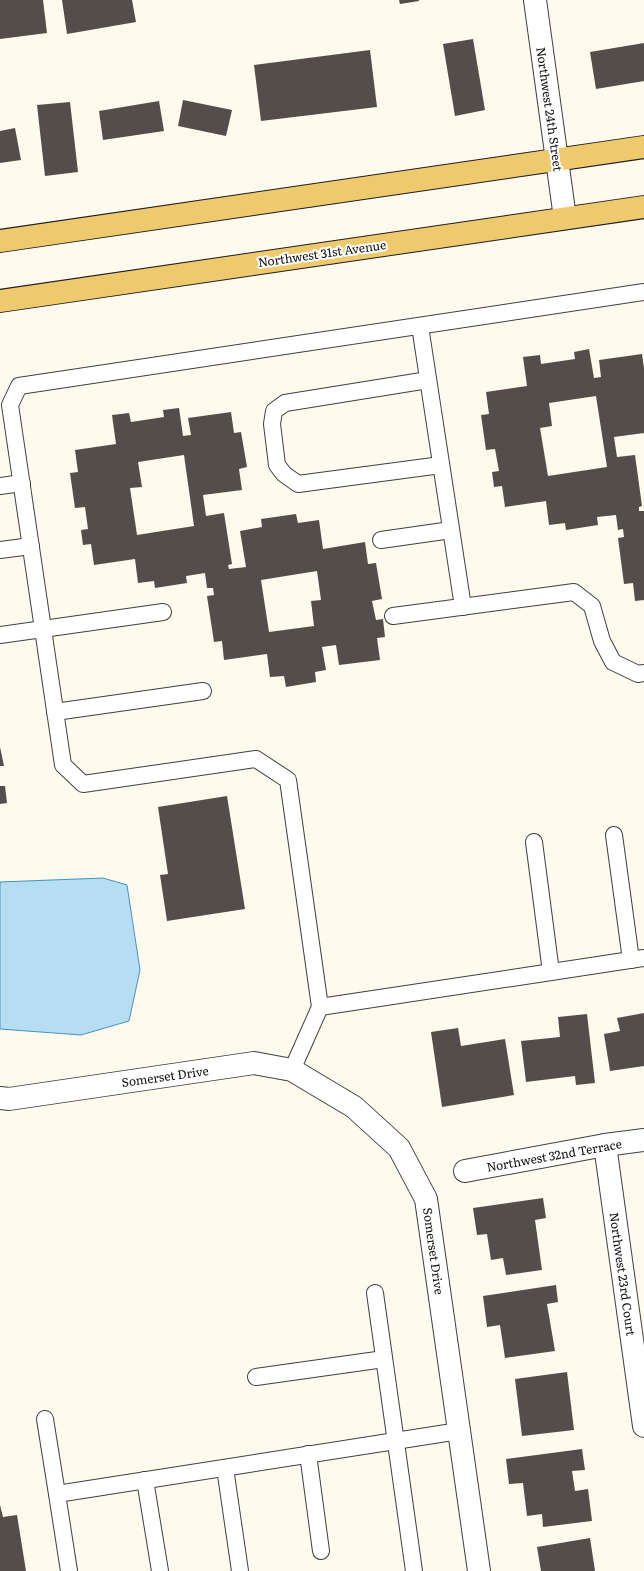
<svg xmlns="http://www.w3.org/2000/svg" width="644" height="1571" viewBox="0 0 644 1571" font-family="Literata,serif">
<style>
.water{fill:#b6ddf1;stroke:#4294c2}
.building{fill:#544d4a;fill-rule:evenodd}
.lines{fill:none;stroke-linecap:round;stroke-linejoin:round}
.service-casing{stroke:#3f3f3f;stroke-width:18}
.minor-casing{stroke:#3f3f3f;stroke-width:24}
.primary-casing{stroke:#1d1d1d;stroke-width:24}
.service{stroke:#fff;stroke-width:16}
.minor{stroke:#fff;stroke-width:22}
.primary{stroke:#eec96d;stroke-width:22}
.labels{text-anchor:middle;dominant-baseline:central;stroke-width:4;stroke-linejoin:round;paint-order:stroke}
.street-label{font-size:12px;fill:#0c0c0c;stroke:#fff}
</style>
<rect width="100%" height="100%" fill="#fefaed"/>
<polygon class="water" points="103,878 127,885 140,970 129,1021 81,1035 0,1029 0,882"/>
<g class="building">
<polygon points="0,0 43,0 47,33 0,39"/>
<polygon points="62,0 132,0 136,22 67,34"/>
<polygon points="399,0 419,0 419,1 400,4"/>
<polygon points="473,39 485,110 455,116 443,44"/>
<polygon points="644,43 644,81 596,89 590,52"/>
<polygon points="370,50 377,107 261,121 254,65"/>
<polygon points="183,100 232,110 226,136 178,126"/>
<polygon points="159,101 164,131 103,140 99,111"/>
<polygon points="70,102 78,172 45,176 37,105"/>
<polygon points="15,128 21,160 0,163 0,131"/>
<path d="M589 349 594 378 601 377 599 360 642 354 644 368V433L614 437 617 457 635 455 642 506 639 507V511H644V600L635 601 633 583 624 584 618 538 624 537 623 529 618 530 616 515 597 517 598 525 566 530 565 523 549 525 546 501 505 507 502 486 494 487 492 472 499 471 495 449 486 450 481 415 489 414 486 392 527 386 523 357 540 355 541 364 575 359 574 352ZM596 396 607 467 548 476 540 428 552 426 549 403Z"/>
<path d="M179 408 183 436 191 435 188 418 231 412 234 433 241 432 247 467 239 469 242 490 203 495 206 516 224 513 232 564 228 565 229 569 246 567 240 531 262 527 261 519 296 514 298 523 319 520 323 549 365 542 368 564 376 563 382 599 372 601 376 620 383 619 385 637 377 638 380 660 339 665 336 645 322 647 326 670 315 672 316 682 286 687 284 676 270 677 267 654 224 660 222 641 214 642 207 596 214 595 213 588H207L205 573 186 576 187 583 155 588 154 581 138 583 135 559 94 565 91 544 83 545 81 530 88 529 85 507 75 508 70 473 78 472 75 450 116 444 112 415 129 413 131 422 164 417 163 410ZM184 455 194 526 137 535 130 488 142 487 138 462ZM317 571 321 600 311 601 314 626 269 632 261 580Z"/>
<polygon points="0,747 4,766 0,766"/>
<polygon points="0,786 5,786 7,803 0,804"/>
<polygon points="227,796 245,909 167,921 160,875 168,874 158,807"/>
<polygon points="644,1013 644,1066 610,1071 604,1034 620,1031 617,1018"/>
<polygon points="587,1014 595,1083 576,1085 575,1076 526,1082 521,1041 560,1037 558,1017"/>
<polygon points="458,1028 461,1046 505,1039 514,1095 442,1107 431,1032"/>
<polygon points="543,1198 546,1218 535,1220 542,1270 506,1275 503,1258 491,1260 487,1234 477,1235 473,1208"/>
<polygon points="556,1285 558,1302 547,1304 555,1351 505,1358 500,1325 487,1327 483,1296"/>
<polygon points="567,1372 574,1430 522,1436 515,1379"/>
<polygon points="582,1449 585,1470 572,1471 575,1491 588,1489 592,1521 543,1527 542,1514 527,1516 523,1483 509,1484 506,1459"/>
<polygon points="0,1505 3,1517 17,1515 26,1571 0,1571"/>
<polygon points="590,1538 595,1571 541,1571 537,1547"/>
</g>
<g class="lines">
<defs>
<g id="service">
<polyline points="420,326 463,607"/>
<polyline points="428,380 285,403 274,411 272,424 277,465 284,474 298,484 441,465"/>
<polyline points="0,486 22,483"/>
<polyline points="381,540 451,530"/>
<polyline points="0,550 31,546"/>
<polyline points="393,616 574,592 592,606 602,641 613,662 638,674 644,673"/>
<polyline points="0,635 163,612"/>
<polyline points="55,712 203,691"/>
<polyline points="614,835 631,960"/>
<polyline points="534,842 551,972"/>
<polyline points="320,1007 644,958"/>
<polyline points="292,1070 320,1007 288,780 256,759 83,784 63,765 10,405 19,386 644,292"/>
<polyline points="375,1293 414,1571"/>
<polyline points="256,1377 384,1359"/>
<polyline points="45,1419 57,1494"/>
<polyline points="308,1454 321,1551"/>
<polyline points="225,1468 240,1571"/>
<polyline points="145,1480 160,1571"/>
<polyline points="69,1571 57,1494 459,1431"/>
</g>
<g id="minor">
<polyline points="535,0 565,218"/>
<polyline points="0,1098 9,1099 254,1063 292,1070 354,1107 399,1148 426,1199 479,1571"/>
<polyline points="605,1145 644,1426"/>
<polyline points="465,1171 605,1145 644,1140"/>
</g>
<g id="primary">
<polyline points="0,241 644,147"/>
<polyline points="0,301 644,207"/>
</g>
</defs>
<use href="#service" class="service-casing"/>
<use href="#minor" class="minor-casing"/>
<use href="#primary" class="primary-casing"/>
<use href="#service" class="service"/>
<use href="#minor" class="minor"/>
<use href="#primary" class="primary"/>
</g>
<g class="labels">
<g class="street-label">
<text transform="translate(550 109) rotate(82)">Northwest 24th Street</text>
<text transform="translate(322 253) rotate(-8)">Northwest 31st Avenue</text>
<text transform="translate(165 1076) rotate(-8)">Somerset Drive</text>
<text transform="translate(554 1155) rotate(-10)">Northwest 32nd Terrace</text>
<text transform="translate(434 1251) rotate(82)">Somerset Drive</text>
<text transform="translate(623 1274) rotate(82)">Northwest 23rd Court</text>
</g>
</g>
</svg>
